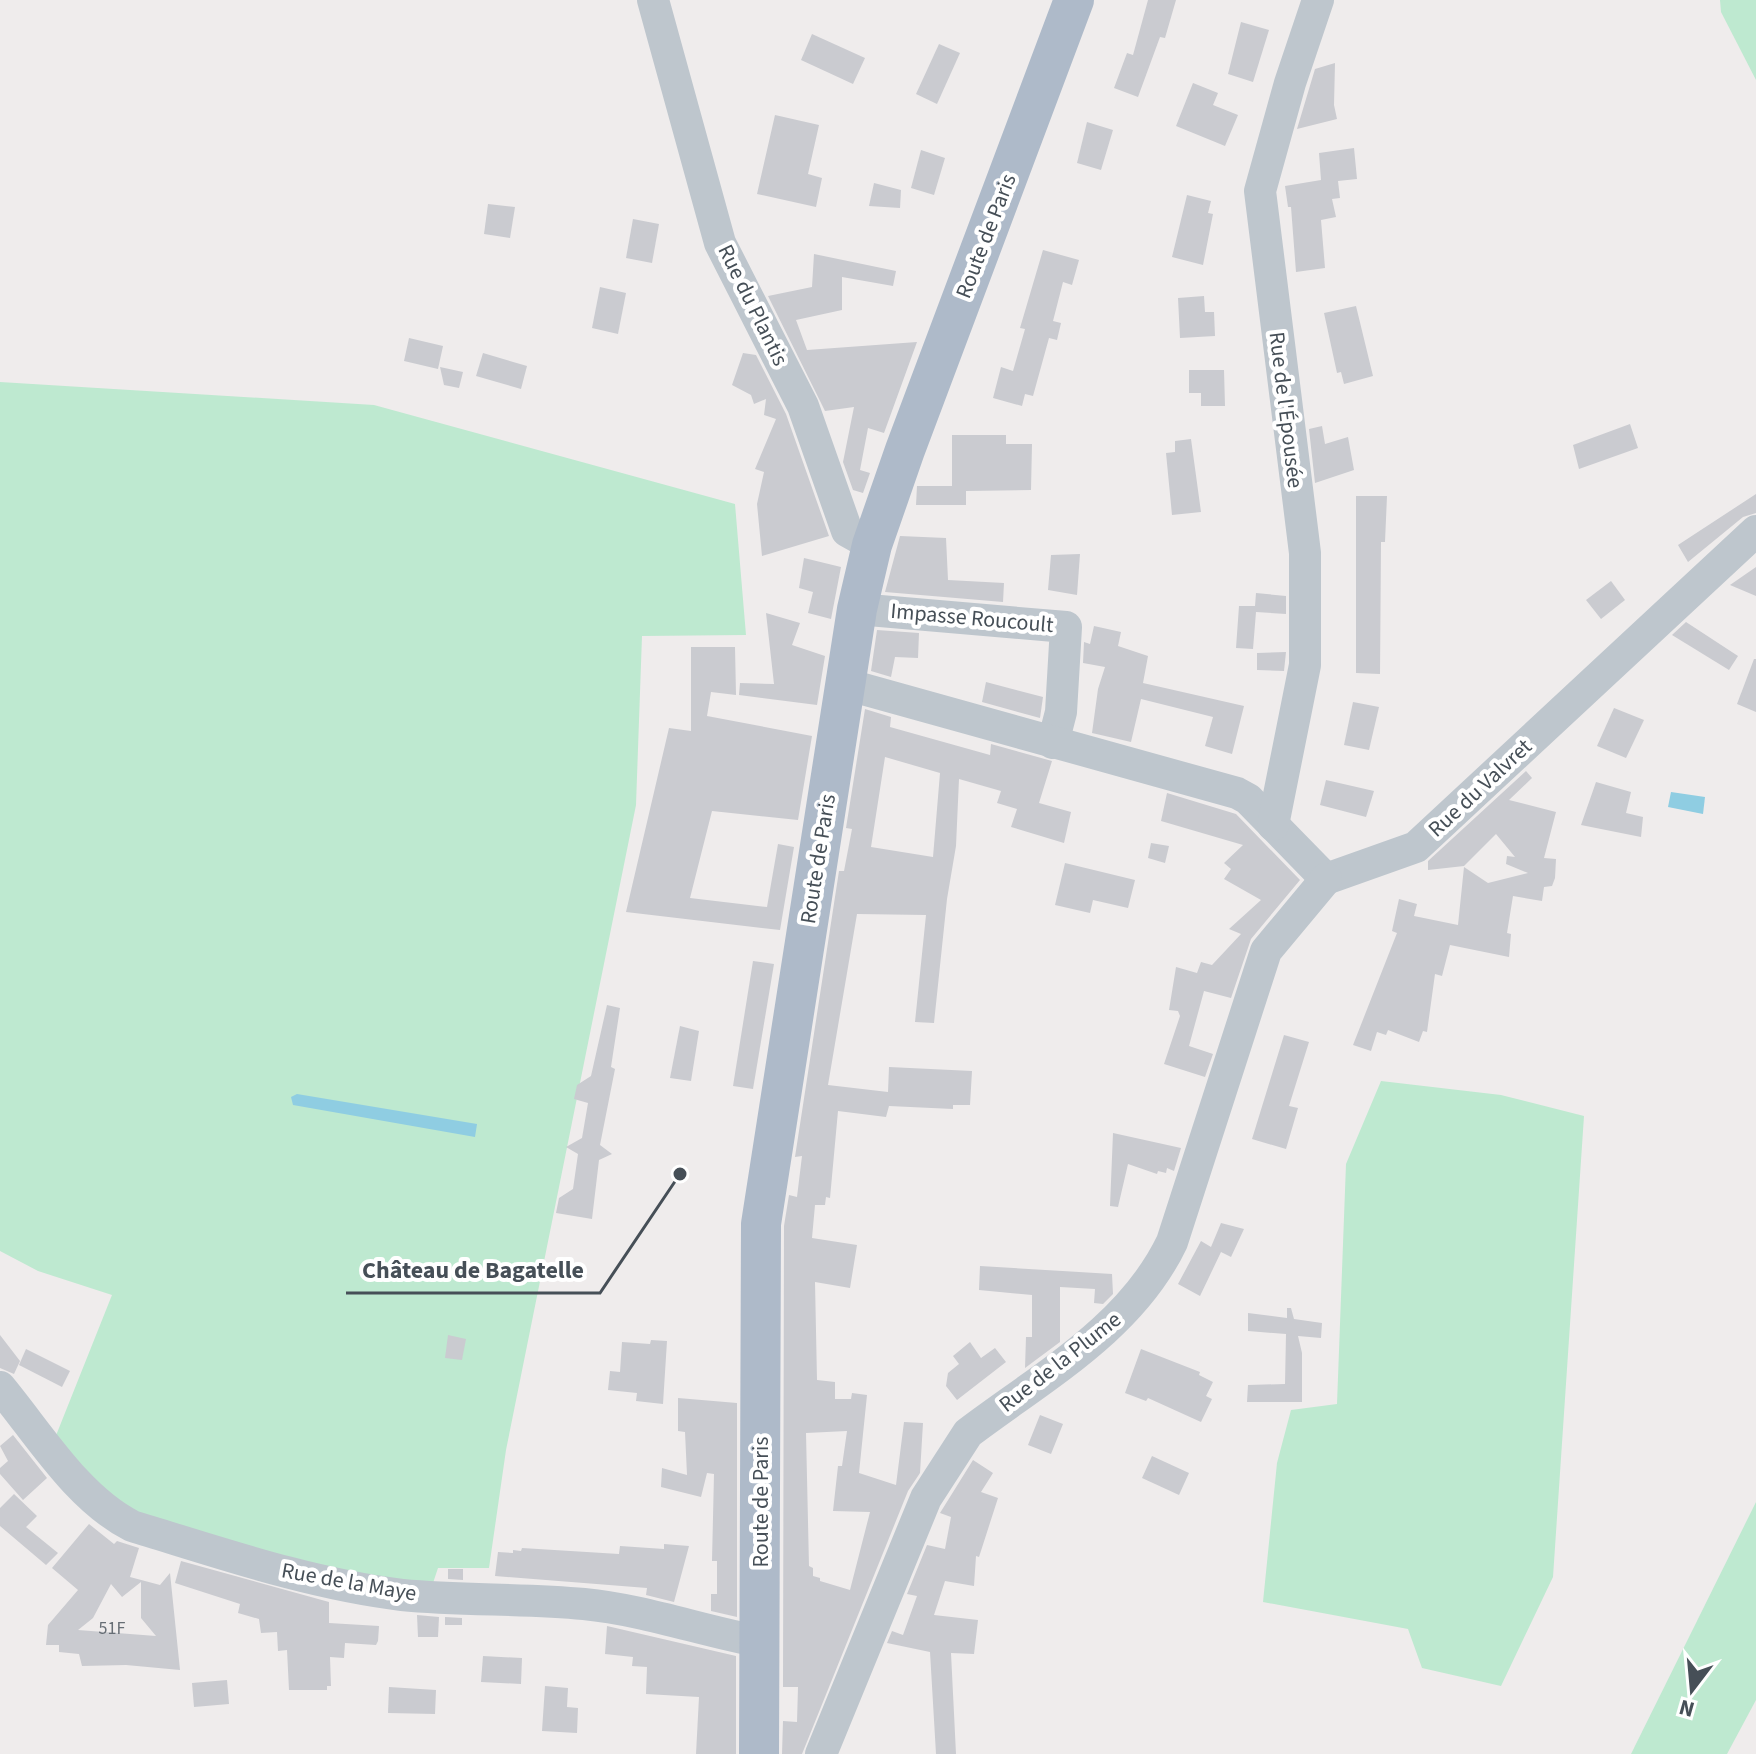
<svg xmlns="http://www.w3.org/2000/svg" width="1756" height="1754" viewBox="0 0 1756 1754" font-family="'Source Sans 3',sans-serif">
<style>
.green{fill:#bee9d0}
.water{fill:#8fcde2}
.building{fill:#cacbd0;fill-rule:evenodd}
.lines{fill:none;stroke-linecap:round;stroke-linejoin:round}
.minor{stroke:#bec6cd;stroke-width:32}
.major{stroke:#aebac9;stroke-width:40}
.labels{text-anchor:middle;dominant-baseline:central;stroke-width:8;stroke-linejoin:round;paint-order:stroke}
.number-label{font-size:18px;fill:#676e75}
.street-label{font-size:22px;fill:#464f57;stroke:#fff}
.leader{fill:none;stroke:#464f57;stroke-width:3}
.callout-dot{fill:#464f57;stroke:#fff;stroke-width:3}
.callout-label{font-size:24px;text-anchor:middle;font-weight:bold;fill:#464f57;stroke:#fff;stroke-width:8;stroke-linejoin:round;paint-order:stroke}
</style>
<rect width="100%" height="100%" fill="#efecec"/>
<g class="green">
<polygon points="1720,0 1756,0 1756,80 1721,12"/>
<polygon points="0,382 374,405 735,504 746,635 642,636 636,805 506,1450 489,1568 438,1568 431,1589 377,1582 156,1527 101,1487 53,1443 112,1295 38,1271 0,1251"/>
<polygon points="1381,1081 1501,1095 1584,1116 1553,1577 1501,1686 1422,1668 1408,1629 1263,1602 1277,1463 1291,1410 1337,1404 1346,1164"/>
<polygon points="1756,1502 1756,1700 1727,1754 1631,1754"/>
</g>
<g class="water">
<polygon points="1671,792 1705,797 1703,814 1668,807"/>
<polygon points="297,1094 477,1124 475,1137 293,1105 291,1097"/>
</g>
<g class="building">
<polygon points="1148,0 1176,0 1165,38 1160,37 1138,97 1114,88 1127,53 1133,55"/>
<polygon points="1241,22 1269,30 1253,82 1228,74"/>
<polygon points="812,34 865,58 853,84 801,60"/>
<polygon points="939,44 960,53 937,104 916,94"/>
<polygon points="1335,63 1334,105 1337,119 1297,129 1315,69"/>
<polygon points="1193,83 1218,93 1213,105 1238,115 1225,146 1176,126"/>
<polygon points="775,115 819,125 808,174 822,178 816,207 757,194"/>
<polygon points="1087,122 1113,130 1101,170 1077,163"/>
<polygon points="1354,148 1357,179 1338,181 1340,198 1332,199 1336,217 1321,220 1325,268 1296,272 1291,207 1288,207 1285,186 1321,180 1319,153"/>
<polygon points="921,150 945,158 934,195 911,188"/>
<polygon points="874,183 901,190 900,208 869,206"/>
<polygon points="1187,195 1211,201 1208,213 1213,214 1203,265 1172,257"/>
<polygon points="488,204 515,207 510,238 484,234"/>
<polygon points="633,219 659,224 652,263 626,258"/>
<polygon points="1043,250 1079,260 1072,285 1063,282 1053,321 1061,323 1057,340 1049,338 1033,396 1025,394 1022,406 993,398 1001,367 1013,371 1025,329 1020,328"/>
<polygon points="814,254 896,271 893,286 842,277 842,310 796,320 807,350 917,342 884,433 868,428 860,470 870,473 863,493 853,490 843,462 854,407 825,411 768,296 812,287"/>
<polygon points="600,287 626,293 618,334 592,328"/>
<polygon points="1204,296 1205,312 1214,312 1215,336 1180,338 1178,298"/>
<polygon points="1356,306 1373,376 1344,384 1341,372 1337,373 1324,313"/>
<polygon points="409,338 443,346 438,369 404,361"/>
<polygon points="483,353 527,366 521,389 476,376"/>
<polygon points="743,353 756,355 786,414 829,536 762,556 757,504 764,472 755,469 776,419 764,415 766,399 754,404 751,395 732,385"/>
<polygon points="440,367 463,372 459,388 444,385"/>
<polygon points="1189,370 1224,370 1225,406 1201,406 1201,393 1189,393"/>
<polygon points="1630,424 1638,448 1579,469 1573,445"/>
<polygon points="1322,426 1325,444 1348,437 1354,470 1315,483 1309,429"/>
<polygon points="952,435 1006,435 1006,444 1032,444 1031,490 966,491 966,505 916,505 917,486 952,486"/>
<polygon points="1191,439 1201,512 1172,515 1166,453 1175,452 1175,441"/>
<polygon points="1756,494 1756,513 1743,517 1688,562 1678,545"/>
<polygon points="1356,496 1387,496 1385,542 1381,542 1380,674 1356,673"/>
<polygon points="900,536 946,538 948,580 1004,583 1003,602 885,592"/>
<polygon points="1080,554 1077,595 1048,590 1051,555"/>
<polygon points="804,558 841,567 831,619 808,613 813,592 799,588"/>
<polygon points="1756,567 1756,596 1730,585"/>
<polygon points="1611,581 1625,600 1601,619 1586,600"/>
<polygon points="1256,593 1286,596 1286,614 1256,612 1253,649 1236,648 1239,606 1255,606"/>
<polygon points="766,613 800,623 792,645 825,656 817,705 739,695 740,683 774,684"/>
<polygon points="1686,622 1738,656 1729,670 1672,635"/>
<polygon points="1094,626 1121,632 1118,646 1148,656 1143,683 1244,706 1232,754 1205,746 1213,717 1141,699 1131,742 1092,733 1098,689 1105,667 1083,663 1084,642 1090,644"/>
<polygon points="877,630 919,633 918,658 895,657 891,677 871,671"/>
<polygon points="691,647 735,647 736,695 711,692 707,716 812,736 798,820 712,811 690,898 767,907 778,844 794,847 780,930 626,912 669,728 691,731"/>
<polygon points="1286,652 1284,671 1257,670 1257,653"/>
<polygon points="1754,659 1756,659 1756,712 1737,704"/>
<polygon points="986,682 1043,697 1040,718 982,702"/>
<polygon points="1353,702 1379,707 1369,750 1344,745"/>
<polygon points="1614,708 1644,720 1626,758 1597,746"/>
<path d="M865 709 891 717 890 727 990 755 991 744 1052 761 1039 803 1071 812 1064 843 1011 827 1017 809 997 803 1001 791 959 779 956 846 947 899 934 1023 915 1022 926 915 857 914 828 1085 888 1092 889 1067 972 1071 970 1105H953V1109L889 1106 886 1117 838 1111 830 1198 826 1197 825 1205H815L812 1238 857 1245 850 1288 815 1282 817 1380 835 1382V1399H851L852 1393 867 1395 859 1473 896 1485 904 1422 923 1423 920 1473 908 1491 802 1754H782L783 1721 797 1722 798 1687H783L784 1226 789 1195 797 1197 802 1156 795 1157 839 871H844L852 829 846 828ZM885 757 940 773 933 857 871 847ZM847 1431 842 1466H838L833 1511 870 1512 850 1590 820 1581V1578L813 1576V1568L809 1566 806 1433Z"/>
<polygon points="1526,771 1532,778 1509,800 1556,812 1544,858 1556,859 1555,878 1552,886 1544,887 1542,901 1513,896 1507,933 1511,934 1509,957 1450,945 1442,976 1435,974 1427,1032 1423,1031 1419,1042 1388,1030 1386,1035 1377,1032 1371,1051 1353,1045 1397,933 1392,931 1399,899 1417,904 1414,916 1458,925 1464,867 1488,883 1528,873 1506,864 1507,856 1515,857 1496,834 1464,866 1428,870 1428,861"/>
<polygon points="1326,780 1374,791 1366,817 1320,805"/>
<polygon points="1596,782 1631,792 1626,813 1643,817 1641,837 1581,825"/>
<polygon points="1167,793 1236,814 1300,880 1251,939 1231,998 1204,991 1189,1046 1213,1054 1205,1077 1164,1064 1180,1016 1178,1011 1169,1010 1176,967 1197,973 1201,962 1212,965 1241,934 1229,929 1261,900 1224,879 1231,869 1224,863 1243,845 1161,821"/>
<polygon points="1151,843 1169,846 1165,863 1148,858"/>
<polygon points="1065,863 1135,880 1128,908 1093,900 1090,913 1055,905"/>
<polygon points="753,961 774,964 753,1089 733,1086"/>
<polygon points="607,1005 620,1008 611,1067 615,1069 600,1145 612,1154 599,1160 592,1219 556,1213 559,1198 573,1189 578,1154 566,1147 582,1138 588,1103 574,1099 577,1085 591,1076"/>
<polygon points="680,1026 699,1031 691,1081 670,1078"/>
<polygon points="1284,1035 1309,1042 1289,1106 1298,1108 1286,1149 1252,1139"/>
<polygon points="1113,1133 1181,1148 1174,1171 1167,1168 1166,1173 1158,1171 1157,1174 1128,1164 1118,1207 1110,1206"/>
<polygon points="1221,1223 1244,1229 1231,1257 1221,1252 1200,1296 1178,1284 1201,1241 1211,1247"/>
<polygon points="980,1266 1112,1274 1113,1294 1103,1304 1094,1303 1095,1289 1060,1287 1060,1342 1025,1368 1026,1337 1032,1337 1032,1295 979,1290"/>
<polygon points="1287,1308 1291,1308 1294,1319 1322,1323 1321,1338 1298,1336 1302,1353 1302,1402 1247,1402 1248,1385 1285,1384 1286,1334 1248,1331 1248,1313 1287,1318"/>
<polygon points="0,1335 20,1361 14,1374 0,1368"/>
<polygon points="448,1335 466,1339 462,1360 445,1358"/>
<polygon points="651,1340 667,1341 663,1404 636,1401 637,1393 608,1390 610,1371 620,1372 622,1342 650,1344"/>
<polygon points="970,1342 981,1358 995,1348 1006,1362 957,1400 946,1386 948,1373 959,1364 953,1356"/>
<polygon points="26,1349 70,1371 62,1387 19,1365"/>
<polygon points="1141,1349 1200,1372 1199,1375 1213,1382 1206,1396 1212,1399 1201,1422 1148,1398 1146,1401 1125,1393"/>
<polygon points="678,1398 737,1403 737,1617 711,1611 711,1594 717,1594 717,1561 712,1561 714,1474 707,1473 701,1497 661,1487 662,1468 687,1475 685,1432 678,1431"/>
<polygon points="1040,1415 1063,1424 1051,1454 1028,1445"/>
<polygon points="13,1435 47,1478 23,1500 0,1474 0,1468 8,1461 0,1446"/>
<polygon points="1152,1456 1189,1473 1179,1495 1142,1478"/>
<polygon points="973,1460 993,1473 981,1492 998,1498 979,1557 976,1556 974,1586 945,1581 934,1615 978,1620 974,1654 951,1653 956,1754 936,1754 930,1652 887,1643 892,1631 903,1635 917,1596 907,1594 927,1545 945,1549 951,1517 940,1513"/>
<polygon points="14,1494 37,1516 26,1527 58,1553 46,1565 0,1526 0,1508"/>
<path d="M89 1524 114 1544 117 1541 139 1548 130 1577 160 1585 170 1573 180 1670 126 1665 82 1666 79 1654 59 1652V1645H46L48 1625 78 1590 52 1568ZM141 1582V1618L156 1636 78 1630 93 1618 111 1584 122 1597Z"/>
<polygon points="664,1544 689,1546 674,1602 646,1595 647,1588 495,1576 498,1552 513,1553 513,1550 521,1551 522,1548 619,1554 620,1546 664,1549"/>
<polygon points="181,1561 329,1602 329,1623 379,1626 378,1641 376,1645 345,1643 344,1658 330,1657 331,1686 327,1686 327,1690 289,1690 287,1650 278,1651 277,1632 261,1633 259,1619 238,1613 240,1604 175,1583"/>
<polygon points="448,1569 463,1569 463,1580 448,1579"/>
<polygon points="417,1615 439,1617 438,1637 418,1637"/>
<polygon points="445,1617 462,1618 462,1625 445,1625"/>
<polygon points="607,1626 736,1656 736,1754 696,1754 699,1697 646,1694 647,1667 632,1666 633,1657 605,1654"/>
<polygon points="483,1656 522,1658 521,1684 481,1682"/>
<polygon points="227,1680 229,1704 194,1707 192,1683"/>
<polygon points="545,1686 568,1688 567,1707 578,1708 577,1733 542,1731"/>
<polygon points="389,1687 436,1690 435,1714 388,1713"/>
</g>
<g class="lines">
<g class="minor">
<polyline points="653,0 720,243 803,406 847,531 872,545"/>
<polyline points="857,609 1066,627 1061,712 1053,743"/>
<polyline points="845,684 1237,793 1248,799 1326,879 1416,847 1756,531"/>
<polyline points="1273,825 1305,665 1305,553 1260,191 1290,83 1318,0"/>
<path d="M0 1387C39 1434 77 1498 132 1526 221 1553 310 1584 402 1595 462 1601 524 1598 584 1604 645 1610 702 1631 762 1642"/>
<path d="M821 1754 926 1498 968 1433C1042 1377 1131 1328 1172 1242L1266 951 1326 879"/>
</g>
<polyline class="major" points="759,1754 761,1224 857,609 872,545 905,450 1074,0"/>
</g>
<g class="labels">
<g class="number-label">
<text x="112" y="1628">51F</text>
</g>
<g class="street-label">
<text transform="translate(986 236) rotate(-69)">Route de Paris</text>
<text transform="translate(753 305) rotate(64)">Rue du Plantis</text>
<text transform="translate(1286 410) rotate(83)">Rue de l'Épousée</text>
<text transform="translate(972 618) rotate(5)">Impasse Roucoult</text>
<text transform="translate(1480 788) rotate(-43)">Rue du Valvret</text>
<text transform="translate(818 859) rotate(-81)">Route de Paris</text>
<text transform="translate(1060 1362) rotate(-38)">Rue de la Plume</text>
<text transform="translate(761 1502) rotate(-90)">Route de Paris</text>
<text transform="translate(349 1582) rotate(10)">Rue de la Maye</text>
</g>
</g>
<path class="leader" d="M680 1174L600 1293H346"/>
<circle class="callout-dot" cx="680" cy="1174" r="8"/>
<g class="callout-label">
<text x="473" y="1278">Château de Bagatelle</text>
</g>
<g transform="translate(1692 1690) rotate(196)" stroke="#ffffff" stroke-width="6" paint-order="stroke">
<path d="M0-6L14 30L0 20L-14 30Z" fill="#464f57"/>
<text y="-12" font-size="22" font-weight="bold" text-anchor="middle" fill="#464f57">N</text>
</g>
</svg>
